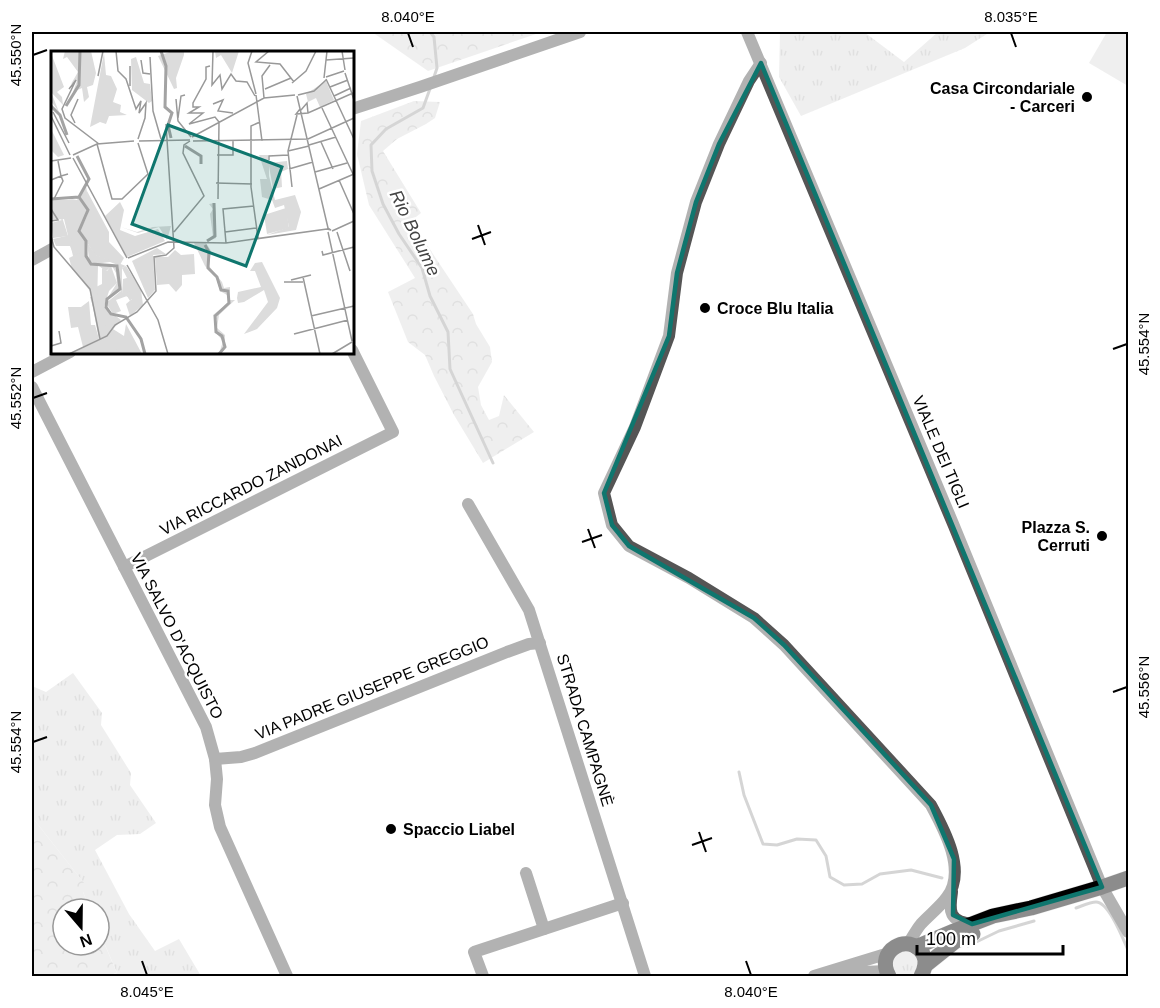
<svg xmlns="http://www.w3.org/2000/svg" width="1160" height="1008" viewBox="0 0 1160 1008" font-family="Arial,sans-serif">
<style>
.grass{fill:url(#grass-tufts)}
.forest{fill:url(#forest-crowns)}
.park{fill:#dcdcdc}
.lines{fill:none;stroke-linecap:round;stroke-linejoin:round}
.stream{stroke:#a3a3a3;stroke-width:3}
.major-casing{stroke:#dbdbdb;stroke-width:16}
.minor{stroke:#555;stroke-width:12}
.major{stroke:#000;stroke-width:15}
.marked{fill:none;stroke:#0f766e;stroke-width:4.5;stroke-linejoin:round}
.ticks{fill:none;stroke:#000;stroke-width:2}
.poi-dot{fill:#000;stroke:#fff;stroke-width:2}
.labels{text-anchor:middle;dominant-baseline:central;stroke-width:5;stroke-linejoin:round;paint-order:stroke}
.poi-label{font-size:16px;font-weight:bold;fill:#000;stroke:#fff;text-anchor:end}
.street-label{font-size:16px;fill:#000;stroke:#fff}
.water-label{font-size:18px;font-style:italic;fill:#444;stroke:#fff}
.inset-river{fill:none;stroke:#a3a3a3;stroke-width:3}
.inset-road{fill:none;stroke:#999;stroke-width:1.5}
.view{fill:#0f766e;fill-opacity:0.15;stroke:#0f766e;stroke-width:3}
.inset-edge{fill:none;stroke:#000;stroke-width:3}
.neatline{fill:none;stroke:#000;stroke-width:2}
.ticks-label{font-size:15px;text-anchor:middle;fill:#000}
</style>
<defs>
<pattern id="grass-tufts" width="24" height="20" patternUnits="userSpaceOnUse" patternTransform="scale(1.5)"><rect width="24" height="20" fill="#dcdcdc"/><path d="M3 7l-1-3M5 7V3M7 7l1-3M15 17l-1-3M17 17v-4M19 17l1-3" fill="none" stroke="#bbb"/></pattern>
<pattern id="forest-crowns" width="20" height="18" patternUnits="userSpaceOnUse" patternTransform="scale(1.5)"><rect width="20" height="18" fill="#dcdcdc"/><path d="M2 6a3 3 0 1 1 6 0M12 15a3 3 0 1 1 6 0" fill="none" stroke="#bbb"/></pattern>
</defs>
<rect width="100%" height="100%" fill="#fff"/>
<g class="grass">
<polygon points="780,32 864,32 904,62 938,32 990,32 965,48 801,116 779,77"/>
<polygon points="73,673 102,713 101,725 131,773 130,785 156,823 140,834 117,835 95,850 129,914 155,951 179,939 201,976 109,976 117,973 99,931 99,909 90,909 83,892 83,882 32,817 32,686 46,692"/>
<polygon points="910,950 920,960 914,976 897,976 895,975 891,961 896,953"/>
</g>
<g class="forest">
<polygon points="372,32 534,32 536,34 428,71"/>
<polygon points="414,101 440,102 435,118 426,124 397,139 383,151 421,213 411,221 473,314 476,324 490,347 492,362 478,387 481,405 489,420 499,416 504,395 534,432 483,463 454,415 434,376 425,355 408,342 388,292 415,278 369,205 357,154 361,121"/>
<polygon points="32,817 84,883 83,892 90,909 63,909 63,945 99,945 99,931 117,973 106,976 32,976"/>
</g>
<polygon class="park" points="1107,32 1128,32 1128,86 1089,63"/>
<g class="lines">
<g class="stream">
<polyline points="430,32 434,37 437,68 434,77"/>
<polyline points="431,86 423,108 386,129 371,145 372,171 383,204 399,234 422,268 430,296 448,332 450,369 493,463"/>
<polyline points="739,772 744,795 763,844 777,845 797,839 816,840 826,856 830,877 844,885 862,884 880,874 911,870 942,878"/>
<path d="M1076 908C1082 906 1090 902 1096 902 1109 902 1123 939 1128 950"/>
<polyline points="968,946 999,931 1034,921"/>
</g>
<defs>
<g id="major">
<polyline points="916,947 954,931 993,916 1031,908 1102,887 1128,878"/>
<polyline points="926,965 956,941 973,934"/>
<path d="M889 976C874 951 909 931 923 954 927 962 925 969 921 976"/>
</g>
</defs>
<use href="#major" class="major-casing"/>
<g class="minor">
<polyline points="747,32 954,526 1102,887 1128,932"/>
<path d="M761 63 749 81 719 144 696 202 677 273 669 336 635 427 604 493 612 525 629 546 689 578 754 618 784 645 931 805C944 829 967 871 947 897 940 907 929 915 921 924 916 930 912 938 908 944"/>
<polyline points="352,109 420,87 580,32"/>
<polyline points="32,260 52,249"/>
<polyline points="32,372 70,352"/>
<polyline points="32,387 206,727 215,759 217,779 215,805 220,827 287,976"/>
<polyline points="468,504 529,610 645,976"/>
<polyline points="124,567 393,432 352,350"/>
<polyline points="215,759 241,757 255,753 507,652 529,644 540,643"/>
<polyline points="526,873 544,929"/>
<path d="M952 892C949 912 949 921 972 924"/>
<polyline points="841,973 886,971"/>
<polyline points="483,976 474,952 623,903"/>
<polyline points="814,976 889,953"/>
</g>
<use href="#major" class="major"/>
</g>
<path d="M0 0H1160V1008H0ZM761 63 1102 887 972 924 953 915 954 859 931 805 784 645 754 618 629 546 612 525 604 493 669 336 677 273 696 202 719 144Z" fill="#fff" fill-opacity=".55" fill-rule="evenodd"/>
<path class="marked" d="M761 63 1102 887 972 924 953 915 954 859 931 805 784 645 754 618 629 546 612 525 604 493 669 336 677 273 696 202 719 144Z"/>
<path class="ticks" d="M408 33 413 47M1011 33 1016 47M33 55 47 50M478 225 485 245M472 239 491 232M1113 349 1127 344M33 398 47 393M588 529 595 548M582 542 602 535M1113 692 1127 687M33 742 47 737M699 832 706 852M692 845 712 838M142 961 147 975M746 961 751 975"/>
<g class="poi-dot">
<circle cx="1087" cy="97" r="6"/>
<circle cx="705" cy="308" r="6"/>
<circle cx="1102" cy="536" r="6"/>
<circle cx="391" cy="829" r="6"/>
</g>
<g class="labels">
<g class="poi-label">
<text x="1075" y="88">Casa Circondariale<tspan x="1075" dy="18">- Carceri</tspan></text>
<text x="717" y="308" text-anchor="start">Croce Blu Italia</text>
<text x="1090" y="527">PIazza S.<tspan x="1090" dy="18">Cerruti</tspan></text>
<text x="403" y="829" text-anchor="start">Spaccio Liabel</text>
</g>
<g class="street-label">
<text transform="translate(941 452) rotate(67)">VIALE DEI TIGLI</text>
<text transform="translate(251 485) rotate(-27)">VIA RICCARDO ZANDONAI</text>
<text transform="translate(177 636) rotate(63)">VIA SALVO D'ACQUISTO</text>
<text transform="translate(372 688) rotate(-22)">VIA PADRE GIUSEPPE GREGGIO</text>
<text transform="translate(585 730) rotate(73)">STRADA CAMPAGNÈ</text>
</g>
<g class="water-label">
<text transform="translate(415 233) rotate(64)">Rio Bolume</text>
</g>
</g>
<g transform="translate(51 51)">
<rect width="303" height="303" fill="#fff"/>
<path d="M208 104H217L218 112 236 110 237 118 230 121 227 115H218V125L224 149 244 144 250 161 245 179 216 184 238 176 233 154 224 157 221 149 211 146 209 128H216ZM36 140 58 181V191L73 207 69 214 44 204 37 193ZM69 151 73 159 69 179 84 185 107 178 114 190 76 206 54 165ZM120 175 116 189 108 176 87 182 70 176 86 181 102 176ZM106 197 115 203 102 204 104 239 97 247 81 210ZM60 215 66 232 58 240 53 256 70 269 56 285 62 278 73 285 75 273 91 303H21L52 288 39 246H45V236L51 233V217L56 220ZM75 215 90 239 92 254 79 265 75 253 81 248 71 243 72 228 76 227 71 217ZM38 250 40 274H44L48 288 32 296 27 276 20 277 17 256H30Z" fill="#dcdcdc"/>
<path d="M14 0H40L45 22 42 34 36 36 38 46 33 51 31 37 22 41 26 30 20 33 27 21 16 6 12 8ZM122 0H133V4L125 27 126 37 123 38 107 5ZM0 2 13 36 6 41 11 46 12 54 0 41 8 61 0 50ZM53 2 55 24 60 25 66 38 62 51 70 54 69 61 76 64 58 65 55 73 49 71 39 76ZM85 6 93 32 99 33 101 50 98 52 81 39 80 8ZM0 78 13 104 7 106 0 99ZM218 115H227L230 119 231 136 222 138ZM35 135 39 160 37 193 45 204 75 215 71 217V243L84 239 85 243 79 250 76 245 65 249 70 260 62 263 55 252 70 240 67 214 59 211 43 213 38 209 36 190 29 179 37 163 26 148 3 152 27 147 35 156 29 145ZM164 152 165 187 158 190 162 186 159 163 162 158 158 153ZM143 192H155L160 200 158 215 171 231 173 237 179 236V249H184L168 264 166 277 174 284V295L168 303 172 290 164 281 166 269 162 264 177 252 176 244 169 240 165 226 154 215ZM211 211 229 247 226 257 206 278 193 283 217 251 213 239 193 251 187 252 186 247 187 241 210 236 204 220H199L204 212ZM62 213 67 220 68 240 56 248 66 232 65 222 61 215 55 220 48 215Z" fill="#dcdcdc"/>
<path d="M7 166H11L17 185 2 187 0 172 11 169ZM124 199 130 204 143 203 144 223 131 224V234L125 241 118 233 106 234 104 206H117Z" fill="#dcdcdc"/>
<path d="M164 0H188L181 22 170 4 165 7ZM275 30 283 49 269 56 265 47 257 51 255 43ZM0 149H29L36 158 29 181 35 190 37 210 47 214 46 255 68 303H20L48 289 39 240 21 218 18 207 22 205 13 168 0 169ZM235 157 238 177 216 183 213 164Z" fill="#dcdcdc"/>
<path d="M19 184 22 194 30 193 32 201 23 204 19 195H5L2 188Z" fill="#dcdcdc"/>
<path class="inset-river" d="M110 0 115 15 114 56 121 62 117 74 120 87M0 55 9 64 16 84M15 55 28 34 29 0M134 95 150 105V113M26 105 38 128 28 146 37 159 28 180 35 190V205L40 213 66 215 69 238 56 248 55 256 60 263 75 266 90 288 94 303M0 148 28 146M156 190 164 185 163 152M154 194 158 201 157 217 166 226 170 239 177 240 178 252 164 265 165 281 171 285 174 296 168 303"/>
<path class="inset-road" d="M65 0 67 20 75 28 85 58 90 50 88 62 95 52 94 67 87 88M162 0 161 34 169 24 171 38 180 23 185 30 196 31 204 45M201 0 197 12 205 43M218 0 205 11 229 13 243 31M291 0 294 19M99 6 102 60 110 88M90 9 92 22 99 23M275 9 303 7M159 15 155 16V28L142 52V56H148L138 62H152L138 73 164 66 168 71 167 148M294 22 303 49M47 25 52 0M275 26 293 20M273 27 276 0M275 28 303 88M241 32 255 20 265 0M79 35V15M279 36 297 29M18 38 25 29 11 58 14 67 48 93M214 38 240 27M205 44 211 90M247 44 263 40 275 29M246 45 277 177 280 179 276 178M283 45 300 37M213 47 211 25 219 14M125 48 127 70 140 86M162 53 172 49 167 60 182 62M271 57 302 123M249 58 245 63 257 62 302 42M250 59 256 52 257 62M2 61 18 92M0 65 19 104M127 67 130 45 134 44M24 72 20 64 27 48M141 86 213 47 244 44M88 90 139 89M142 90 257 88 303 67M270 91 282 118M46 93 61 148H71L97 123 87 92M258 94 285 86M237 100 258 95M22 104 46 93 83 90M166 104H182V90M22 107 76 207M218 109V105L237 104M0 110 20 107M238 118 262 111M264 121 296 112M0 129 10 125 7 110M288 129 303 163M165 132 201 133M241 136 237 100 246 64M268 138 303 123M3 148 12 130 10 125 17 123M0 158 7 169 0 170M281 180 303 170M123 181 153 145 132 102 133 94 139 90M174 181 205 177M277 181 301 290M286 181 299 220M0 185 3 196 39 238 49 288M207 187 200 136V75L209 71M175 192 172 158 203 155M271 200 272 204 303 196M77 207 117 191 175 192 276 178M76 214 107 269 117 303M252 226 269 303M240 229 260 224M233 231H252M260 265 303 255M243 283 297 269M0 295 10 292 8 280M18 303 56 285 64 274 86 261 105 240 103 206 115 204 123 197 115 73M281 303 301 291"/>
<path class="view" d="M117 74 231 116 195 215 81 173Z"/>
<rect width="303" height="303" class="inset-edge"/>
</g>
<rect width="1160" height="1008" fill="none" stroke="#ffffff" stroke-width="66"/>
<g transform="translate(81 927) rotate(160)"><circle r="28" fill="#ffffff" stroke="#999999" stroke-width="1.5"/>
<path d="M0-4.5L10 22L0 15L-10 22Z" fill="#000000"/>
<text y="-9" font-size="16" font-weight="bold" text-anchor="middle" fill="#000000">N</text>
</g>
<path d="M917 945v9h146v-9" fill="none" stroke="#000000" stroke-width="3"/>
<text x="926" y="945" font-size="18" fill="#000000" stroke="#ffffff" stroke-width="4.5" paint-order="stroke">100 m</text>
<rect x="33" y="33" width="1094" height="942" class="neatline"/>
<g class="ticks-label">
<text x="408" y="22">8.040°E</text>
<text x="1011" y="22">8.035°E</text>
<text transform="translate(16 55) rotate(-90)" y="5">45.550°N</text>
<text transform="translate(1144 344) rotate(-90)" y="5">45.554°N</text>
<text transform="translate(16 398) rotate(-90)" y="5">45.552°N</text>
<text transform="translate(1144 687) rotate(-90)" y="5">45.556°N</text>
<text transform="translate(16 742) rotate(-90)" y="5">45.554°N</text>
<text x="147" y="997">8.045°E</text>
<text x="751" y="997">8.040°E</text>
</g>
</svg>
